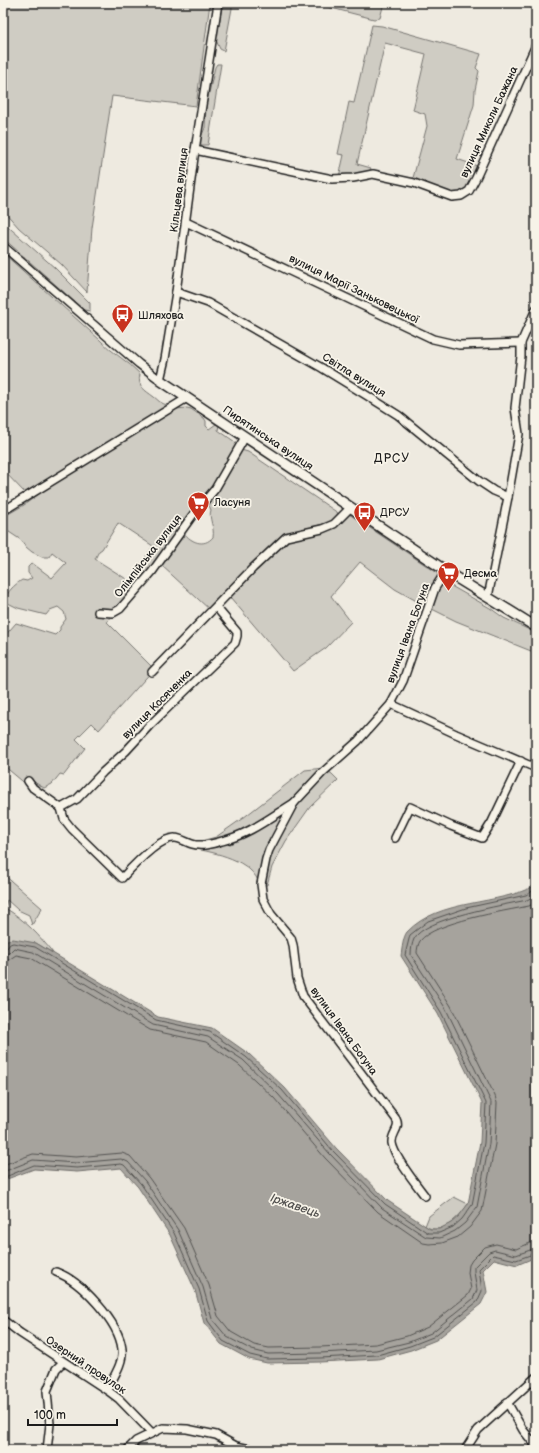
<svg xmlns="http://www.w3.org/2000/svg" width="539" height="1453" viewBox="0 0 539 1453" font-family="'Balsamiq Sans',sans-serif">
<style>
.green{fill:#cfccc3;stroke:#767470;fill-rule:evenodd}
.water{fill:#a6a39d;stroke:#6f6d69}
.lines{fill:none;stroke-linecap:round;stroke-linejoin:round}
.shore{stroke:#535250;stroke-width:1}
.minor-casing{stroke:#1c1c1c;stroke-width:10}
.major-casing{stroke:#1c1c1c;stroke-width:12}
.minor{stroke:#f7f3e8;stroke-width:7}
.major{stroke:#f7f3e8;stroke-width:9}
.labels{text-anchor:middle;dominant-baseline:central;stroke-width:3.5;stroke-linejoin:round;paint-order:stroke}
.street-label{font-size:11px;fill:#1c1c1c;stroke:#f7f3e8}
.poi-label{font-size:11px;fill:#1c1c1c;stroke:#f7f3e8;text-anchor:start}
.neighbourhood-label{font-size:12px;letter-spacing:1px;fill:#1c1c1c;stroke:#f7f3e8}
.water-label{font-size:12px;font-style:italic;fill:#535250;stroke:#f7f3e8}
</style>
<rect width="100%" height="100%" fill="#eeeae0"/>
<filter id="ink" filterUnits="userSpaceOnUse"><feTurbulence type="fractalNoise" baseFrequency=".025" numOctaves="2"/><feDisplacementMap in="SourceGraphic" scale="8" xChannelSelector="R" yChannelSelector="G"/><feConvolveMatrix kernelMatrix="1 2 1 2 8 2 1 2 1" color-interpolation-filters="sRGB"/></filter>
<g filter="url(#ink)">
<g class="green">
<polygon points="3,3 210,3 196,106 112,96 92,228 87,292 61,264 19,228 3,210"/>
<polygon points="223,3 233,3 224,51 220,49 216,40"/>
<polygon points="312,3 384,3 380,18 374,19"/>
<path d="M372 25 382 26 481 54 476 68 479 71 475 90 474 105 457 159 477 166 479 164C475 172 472 182 467 189 457 203 425 183 413 178L427 126 425 114 413 110 426 54 385 43 357 164 371 168 369 172 339 177 344 155 338 154 349 102 354 103Z"/>
<polygon points="217,64 221,64 208,145 201,145 200,139 205,128 206,106 215,67"/>
<polygon points="3,222 55,268 90,303 90,311 84,310 3,238"/>
<path d="M3 253 100 340C112 353 128 361 140 374 137 387 145 390 154 397 157 399 159 402 162 403 167 406 169 403 176 409L187 408 191 409 204 418 206 421V426L209 429 216 424 219 425 218 430 238 444 225 469 151 572 113 612 107 622 154 669 99 730 92 723 76 739 85 748 64 775 60 774 52 784 44 788 34 782 28 786 3 765V638L16 623 55 635 60 630V627L66 619 64 612 58 607 50 610 46 615 18 608 4 601C8 591 13 586 22 580L27 581 32 578 28 573V567L32 563 52 578 66 563 52 552 49 557H42L32 552 26 547 21 540 3 528V517L24 505 47 488 43 482 25 493 3 470ZM118 523 153 546 136 572 137 573 131 582 95 559 99 551 102 549Z"/>
<path d="M241 450 248 452 338 513 335 519 330 522 287 534 210 610 161 565 184 533C191 542 204 548 213 537 215 528 208 518 211 510L207 501Z"/>
<polygon points="349,514 436,572 444,582 490,608 504,618 536,633 536,653 456,621 422,604 395,589 360,562 331,596 351,622 326,648 293,671 230,597 284,541 305,537 334,528"/>
<path d="M324 768 332 774 338 780 310 807 286 841 272 867 267 885H260C251 859 216 853 191 848L194 843 216 837 243 818 305 770Z"/>
<path d="M3 874 42 908 32 925 29 915 18 910 7 900 5 908C24 919 40 936 53 953L36 943 3 948Z"/>
<path d="M454 1197 468 1204C460 1216 442 1237 425 1226L429 1216Z"/>
</g>
<path class="water" d="M536 885V1257L517 1265 494 1259 483 1270 487 1292 481 1304 436 1340 411 1350 378 1359 320 1362 267 1363 249 1359 221 1344 204 1323 195 1290 170 1235 138 1187 121 1168 77 1172 34 1169 7 1179 3 1183V948L7 940 13 939 36 943 158 1017 212 1028 249 1054 285 1088 336 1148 388 1201 430 1229H439L451 1223 459 1216 468 1204 480 1142 482 1103 438 1014 401 956C402 949 403 937 407 932 439 898 499 906 536 885Z"/>
<g class="lines">
<g class="shore">
<polyline points="3,949 7,948 10,944 13,943 35,947 156,1020 210,1032 246,1057 282,1090 333,1151 385,1204 428,1233 439,1233 453,1227 462,1219 472,1205 484,1143 486,1103 441,1012 405,955 410,935 428,921 466,908 526,895 536,889"/>
<path d="M3 954 9 953 14 948 33 952 153 1025 208 1037 243 1060 278 1094 330 1154 382 1208 426 1237 440 1238 455 1231 465 1223 477 1207 489 1144 491 1102 446 1009 411 955C411 950 412 943 414 939 424 918 504 905 527 900L536 895"/>
<path d="M3 960 10 959 16 955 31 958 150 1030 206 1042 239 1065 274 1098 325 1158 378 1212 423 1243 429 1244 442 1243 458 1237 470 1227 482 1211 495 1144 497 1103 495 1096 451 1006 417 953C417 950 418 944 420 941 434 922 505 911 529 906L536 902"/>
<polyline points="3,1165 33,1154 76,1157 122,1153 130,1156 149,1178 184,1228 209,1285 218,1316 231,1332 254,1345 269,1348 320,1347 376,1344 407,1336 428,1327 468,1295 471,1289 468,1273 469,1265 472,1260 485,1247 496,1244 516,1249 530,1243 536,1242"/>
<polyline points="3,1172 33,1160 76,1163 121,1159 128,1162 145,1181 178,1230 203,1287 212,1319 227,1337 252,1350 268,1354 320,1353 376,1350 409,1342 431,1333 473,1299 477,1290 474,1272 474,1267 489,1252 495,1250 516,1255 536,1248"/>
<polyline points="3,1178 34,1165 77,1168 121,1164 124,1165 141,1184 174,1233 199,1289 208,1321 223,1341 250,1355 267,1359 320,1358 377,1355 410,1346 433,1337 477,1302 482,1291 479,1269 493,1255 516,1260 536,1253"/>
</g>
<defs>
<g id="minor">
<polyline points="195,150 332,179 353,178 373,174 414,183 452,197 461,196 469,191 476,178 536,45"/>
<polyline points="186,222 433,339 459,345 521,343"/>
<polyline points="3,246 139,364 160,380 165,359 176,292 195,150 218,3"/>
<polyline points="176,292 208,303 322,368 366,395 398,415 479,481 494,491 508,497"/>
<polyline points="3,511 187,398"/>
<polyline points="488,597 508,497 519,434 515,408 521,356 521,343 536,309"/>
<polyline points="98,612 113,613 120,609 152,572 192,516 215,489 245,437"/>
<polyline points="152,672 253,568 286,537 322,529 334,524 350,508"/>
<polyline points="391,704 456,734 536,768"/>
<path d="M28 781 33 788 61 808 64 819 72 829 122 878C132 867 160 837 175 838 180 838 186 842 192 844 201 847 212 844 222 841 248 835 271 817 294 803"/>
<polyline points="61,808 77,799 103,772 126,751 149,726 235,643 237,636 237,632 216,607"/>
<polyline points="395,838 410,807 451,826 482,838 492,822 521,761"/>
<path d="M425 1196C416 1184 394 1157 392 1143 391 1133 401 1129 396 1119L303 996 297 978 293 945 291 938 271 914 263 899 261 884 266 859 269 850 294 803 322 773 358 741 391 704 403 681 435 588 446 571"/>
<path d="M56 1272C81 1281 119 1322 122 1349 124 1362 113 1378 107 1390"/>
<polyline points="3,1320 20,1333 107,1390 119,1399 152,1433"/>
<polyline points="507,1402 523,1430 536,1446"/>
<polyline points="47,1450 50,1424 47,1391 56,1369 63,1362"/>
<polyline points="127,1450 136,1441 163,1428 187,1429 216,1435 236,1446 255,1450"/>
<polyline points="465,1450 478,1430 536,1377"/>
</g>
<polyline id="major" points="160,380 455,577 536,627"/>
</defs>
<use href="#minor" class="minor-casing"/>
<use href="#major" class="major-casing"/>
<use href="#minor" class="minor"/>
<use href="#major" class="major"/>
</g>
</g>
<defs>
<symbol id="bus-pin" viewBox="-11 -11 22 30"><path d="M0 17L-7.5 6A9.5 9.5 0 1 1 7.5 6Z" fill="#c8321e" stroke="#f7f3e8"/><path d="M-5-6H5V4H4V6H2V4H-2V6H-4V4H-5ZM-3.5-4V0h7V-4ZM-3.5 1.2v1.5H-2V1.2ZM2 1.2v1.5H3.5V1.2Z" fill="#fff"/></symbol>
<symbol id="supermarket-pin" viewBox="-11 -11 22 30"><path d="M0 17L-7.5 6A9.5 9.5 0 1 1 7.5 6Z" fill="#c8321e" stroke="#f7f3e8"/><path d="M-6-5.5h2.5l.6 2H6L4.5 2H-2.5L-4.4-4H-6ZM-1.5 3.2a1.3 1.3 0 1 0 .1 0ZM3 3.2a1.3 1.3 0 1 0 .1 0Z" fill="#fff"/></symbol>
</defs>
<g fill-rule="evenodd">
<use href="#bus-pin" x="110" y="302" width="25" height="34"/>
<use href="#supermarket-pin" x="186" y="490" width="25" height="34"/>
<use href="#bus-pin" x="352" y="500" width="25" height="34"/>
<use href="#supermarket-pin" x="436" y="560" width="25" height="34"/>
</g>
<g class="labels">
<g class="street-label">
<text transform="translate(489 122) rotate(-65)">вулиця Миколи Бажана</text>
<text transform="translate(179 190) rotate(-83)">Кільцева вулиця</text>
<text transform="translate(354 289) rotate(26)">вулиця Марії Заньковецької</text>
<text transform="translate(354 375) rotate(32)">Світла вулиця</text>
<text transform="translate(268 438) rotate(34)">Пирятинська вулиця</text>
<text transform="translate(148 556) rotate(-52)">Олімпійська вулиця</text>
<text transform="translate(408 633) rotate(-70)">вулиця Івана Богуна</text>
<text transform="translate(157 704) rotate(-45)">вулиця Косяченка</text>
<text transform="translate(344 1031) rotate(54)">вулиця Івана Богуна</text>
<text transform="translate(86 1365) rotate(34)">Озерний провулок</text>
</g>
<g class="poi-label">
<text x="138" y="315">Шляхова</text>
<text x="214" y="502">Ласуня</text>
<text x="380" y="512">ДРСУ</text>
<text x="464" y="573">Десма</text>
</g>
<g class="neighbourhood-label">
<text x="392" y="458">ДРСУ</text>
</g>
<g class="water-label">
<text transform="translate(295 1206) rotate(19)">Іржавець</text>
</g>
</g>
<rect width="539" height="1453" fill="none" stroke="#f7f3e8" stroke-width="16"/>
<rect x="8" y="8" width="523" height="1437" fill="none" stroke="#1c1c1c" stroke-width="1.5" filter="url(#ink)"/>
<path d="M28 1419v6h89v-6" fill="none" stroke="#1c1c1c" stroke-width="2"/>
<text x="34" y="1419" font-size="12" fill="#1c1c1c" stroke="#f7f3e8" stroke-width="3" paint-order="stroke">100 m</text>
</svg>
